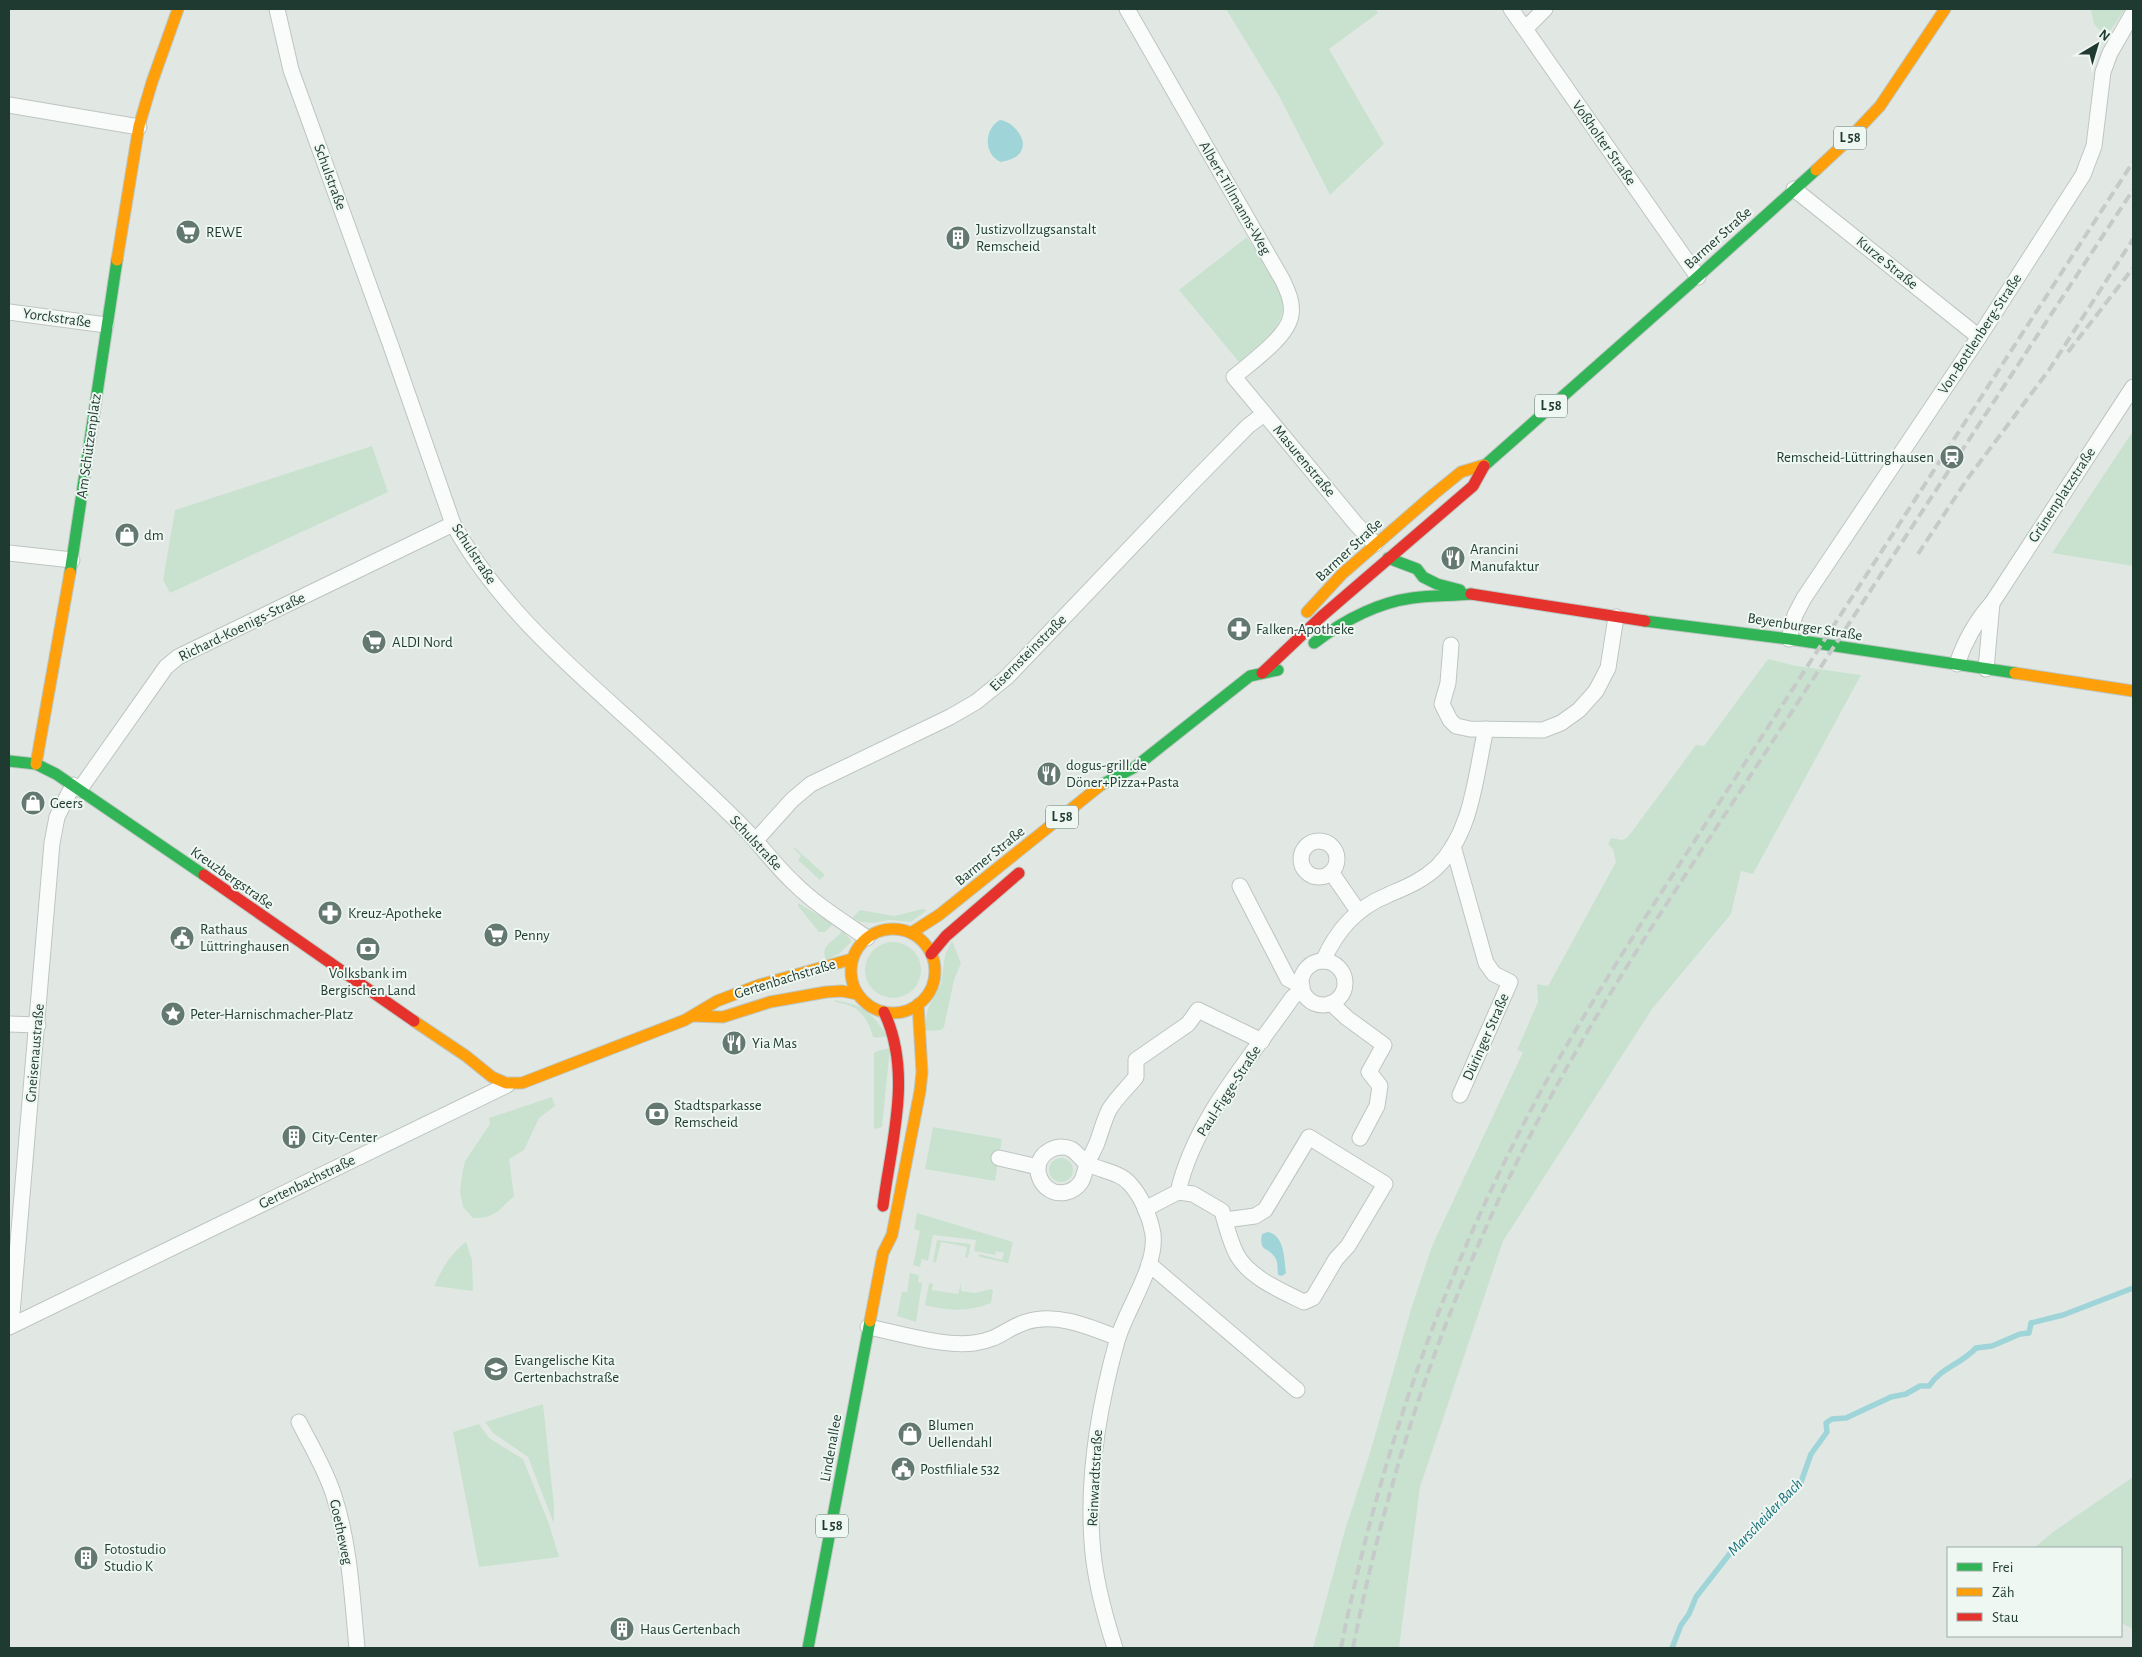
<svg xmlns="http://www.w3.org/2000/svg" width="2142" height="1657" viewBox="0 0 2142 1657" font-family="'Alegreya Sans',sans-serif">
<style>
.green{fill:#c9e2cf}
.water{fill:#9fd4d8}
.lines{fill:none;stroke-linecap:round;stroke-linejoin:round}
.stream{stroke:#9fd4d8;stroke-width:5.5}
.street-casing{stroke:#bec5c1;stroke-width:17}
.fast-casing{stroke:#bdc6c2;stroke-width:13}
.slow-casing{stroke:#bdc6c2;stroke-width:13}
.jam-casing{stroke:#bdc6c2;stroke-width:13}
.street{stroke:#fafcfb;stroke-width:15}
.fast{stroke:#30b455;stroke-width:11}
.slow{stroke:#ff9f0a;stroke-width:11}
.jam{stroke:#e5322d;stroke-width:11}
.rail{stroke:#c6cac9;stroke-width:4;stroke-dasharray:10 5;stroke-linecap:butt}
.labels{text-anchor:middle;dominant-baseline:central;stroke-width:4;stroke-linejoin:round;paint-order:stroke}
.shield{fill:#eff7f2;stroke:#5d736b;stroke-width:1}
.shield-label{font-size:14px;font-weight:bold;fill:#1f3b31}
.street-label{font-size:15px;fill:#1f3b31;stroke:#eff7f2}
.poi-label{font-size:15px;fill:#1f3b31;stroke:#eff7f2;text-anchor:start}
.water-label{font-size:16px;font-style:italic;fill:#176f79;stroke:#eff7f2}
</style>
<rect width="100%" height="100%" fill="#e1e8e4"/>
<g class="green">
<polygon points="1226,9 1375,9 1378,13 1329,49 1384,144 1330,195 1278,94"/>
<polygon points="2091,9 2125,9 2106,37 2094,24"/>
<path d="M1247 237C1256 252 1279 284 1282 298 1289 325 1257 348 1239 362L1179 290Z"/>
<polygon points="2133,431 2133,566 2052,553"/>
<polygon points="372,446 388,492 170,593 163,580 175,510"/>
<polygon points="1768,659 1797,666 1861,675 1753,874 1741,871 1731,914 1652,1009 1503,1241 1420,1487 1399,1648 1313,1648 1345,1530 1369,1456 1412,1306 1432,1246 1523,1052 1517,1050 1538,1002 1537,984 1548,986 1616,862 1613,849 1608,844 1611,838 1622,840 1628,837 1696,745 1704,746"/>
<polygon points="794,847 825,875 820,880 798,860 801,856 793,848"/>
<polygon points="798,903 833,924 825,932 819,932 798,906"/>
<polygon points="922,909 927,910 911,922 889,920 874,923 861,922 852,918 860,910 894,916"/>
<path d="M842 931 852 941 839 954 826 960C820 944 833 943 842 931Z"/>
<polygon points="952,941 961,963 954,980 944,1027 941,1030 924,1031 928,1008 941,984 945,955"/>
<circle cx="893" cy="970" r="28"/>
<path d="M833 1000C862 1004 871 1011 887 1036L877 1038 873 1037C869 1023 863 1010 848 1005 843 1003 838 1004 833 1000Z"/>
<polygon points="890,1048 882,1127 874,1129 874,1053 877,1051"/>
<path d="M552 1097 555 1106 539 1118 524 1150 509 1159 514 1196C500 1209 495 1219 473 1218L463 1207 460 1192 462 1175 465 1161 490 1124 489 1118Z"/>
<polygon points="933,1127 1002,1139 995,1181 925,1169"/>
<circle cx="1061" cy="1170" r="12"/>
<polygon points="917,1213 1013,1242 1008,1263 979,1257 979,1254 1002,1260 1004,1253 996,1251 995,1255 974,1251 976,1240 933,1235 928,1261 922,1259 920,1267 913,1265 920,1231 914,1229"/>
<polygon points="937,1240 971,1244 968,1257 965,1258 967,1247 941,1242 936,1262 933,1262"/>
<path d="M466 1242 472 1260 473 1291 434 1286C442 1269 450 1254 466 1242Z"/>
<polygon points="910,1273 919,1275 918,1282 922,1283 916,1322 897,1316 902,1292 907,1292"/>
<path d="M929 1283 933 1284 932 1290 958 1294 961 1283V1291L975 1293 991 1289 993 1291 991 1303C969 1312 948 1311 925 1305Z"/>
<polygon points="543,1404 554,1506 554,1524 528,1457 493,1433 485,1422"/>
<polygon points="479,1424 489,1438 523,1459 549,1524 559,1557 479,1567 453,1432"/>
<polygon points="2133,1477 2133,1629 2121,1623 2121,1548 2034,1548 2053,1532"/>
</g>
<g class="water">
<path d="M1000 120C1015 122 1032 144 1017 156 1013 159 1006 161 1001 162 984 156 983 129 1000 120Z"/>
<path d="M1268 1232C1285 1236 1284 1259 1286 1273L1282 1276 1278 1275C1277 1269 1279 1262 1274 1256 1266 1246 1259 1252 1262 1234Z"/>
</g>
<g class="lines">
<path class="stream" d="M1672 1648 1681 1625 1689 1614 1696 1597 1735 1547 1800 1485 1811 1454 1827 1432 1826 1423 1832 1419 1846 1418 1891 1397 1906 1394 1920 1386H1929C1942 1367 1960 1365 1976 1348L1992 1346 2020 1334 2029 1333 2031 1323 2063 1315 2133 1288"/>
<defs>
<g id="street">
<path d="M277 9 291 70 391 346 453 524C506 620 596 687 674 761 701 787 731 813 756 841 768 855 780 870 794 883 815 904 842 921 867 938"/>
<path d="M1127 9 1283 281C1288 292 1293 303 1291 315 1288 337 1250 363 1234 377L1356 524 1375 544"/>
<polyline points="1511,9 1698,277"/>
<polyline points="1525,29 1545,9"/>
<polyline points="9,105 139,127"/>
<polyline points="1794,189 1979,337"/>
<polyline points="9,312 106,325"/>
<polyline points="9,553 72,560"/>
<polyline points="1789,639 1795,615 1804,598 1979,337 2083,175 2094,146 2103,72 2110,53 2133,13"/>
<polyline points="1451,645 1448,683 1442,704 1450,720 1456,726 1470,729 1543,730 1561,723 1579,710 1596,691 1608,668 1616,617"/>
<path d="M1957 664C1965 640 1975 622 1992 603L2133 387"/>
<polyline points="1986,669 1992,603"/>
<polyline points="80,789 166,667 178,657 453,524"/>
<polyline points="756,840 792,800 811,784 950,717 976,702 1007,677 1192,483 1248,426 1264,414"/>
<circle cx="1319" cy="859" r="18"/>
<polyline points="1453,846 1486,963 1494,974 1510,982 1460,1095"/>
<polyline points="1331,872 1358,911"/>
<polyline points="1240,886 1288,979 1302,986"/>
<path d="M1323 961C1337 930 1356 908 1388 895 1406 887 1422 881 1437 867 1473 831 1475 776 1486 729"/>
<circle cx="1323" cy="983" r="22"/>
<polyline points="1331,1003 1347,1018 1384,1045 1369,1072 1380,1086 1377,1106 1360,1138"/>
<polyline points="9,1024 38,1025"/>
<polyline points="999,1158 1038,1167"/>
<path d="M1178 1192 1193 1194 1222 1211C1226 1225 1230 1242 1237 1255 1250 1278 1282 1291 1304 1302L1313 1298 1336 1259 1348 1246 1385 1184 1309 1137 1265 1210 1255 1216 1225 1220"/>
<path d="M1145 1209 1178 1192C1195 1118 1250 1059 1292 998L1302 989"/>
<polyline points="1149,1264 1297,1390"/>
<polyline points="11,1325 52,843 57,817 73,785"/>
<polyline points="9,1327 507,1085"/>
<path d="M868 1327C900 1333 942 1347 974 1343 999 1340 1006 1328 1026 1322 1056 1312 1090 1327 1118 1338"/>
<path d="M299 1422C311 1446 326 1470 334 1496 350 1545 352 1597 357 1648"/>
<path d="M1115 1648C1104 1614 1094 1578 1092 1541 1087 1473 1099 1406 1117 1341 1126 1309 1157 1267 1153 1234 1150 1217 1142 1197 1130 1184 1120 1172 1102 1171 1088 1164 1082 1161 1078 1153 1071 1149 1057 1143 1040 1152 1038 1167 1037 1174 1041 1183 1047 1188 1057 1196 1073 1194 1081 1182 1084 1177 1085 1170 1087 1164 1090 1157 1094 1150 1097 1143 1101 1132 1104 1120 1109 1110 1116 1098 1128 1087 1136 1077V1060L1188 1024 1198 1010 1262 1041"/>
</g>
<g id="fast">
<polyline points="1484,466 1693,281 1816,170"/>
<polyline points="1388,558 1417,569 1423,577 1437,584 1460,590"/>
<polyline points="70,573 117,260"/>
<polyline points="1645,621 1789,639 2015,673"/>
<path d="M1314 643C1343 621 1376 603 1412 598 1432 595 1452 596 1471 594"/>
<polyline points="9,761 36,764 56,774 204,875"/>
<polyline points="1101,785 1135,767 1250,676 1278,670"/>
<polyline points="808,1648 870,1321"/>
</g>
<g id="slow">
<polyline points="1816,170 1846,142 1880,106 1945,9"/>
<polyline points="117,260 139,126 152,82 178,9"/>
<polyline points="1307,612 1342,574 1434,494 1461,472 1484,465"/>
<polyline points="2015,673 2133,691"/>
<polyline points="36,764 70,573"/>
<circle cx="893" cy="971" r="42"/>
<polyline points="911,933 939,915 1101,785"/>
<polyline points="693,1016 723,1017 770,1002 826,992 842,991 857,994"/>
<polyline points="414,1021 466,1056 492,1077 506,1083 522,1083 685,1020 717,1001 759,985 852,959"/>
<polyline points="870,1321 883,1253 892,1235 920,1091 922,1072 918,1004"/>
</g>
<g id="jam">
<polyline points="1471,594 1645,621"/>
<polyline points="1262,673 1322,616 1473,486 1484,466"/>
<polyline points="204,875 414,1021"/>
<polyline points="931,954 946,936 1019,873"/>
<path d="M883 1206C891 1143 913 1073 884 1012"/>
</g>
</defs>
<use href="#street" class="street-casing"/>
<use href="#fast" class="fast-casing"/>
<use href="#slow" class="slow-casing"/>
<use href="#jam" class="jam-casing"/>
<use href="#street" class="street"/>
<use href="#fast" class="fast"/>
<use href="#slow" class="slow"/>
<use href="#jam" class="jam"/>
<g class="rail">
<polyline points="2068,352 2133,268"/>
<polyline points="1918,554 1968,478 2049,370 2133,239"/>
<path d="M1341 1648C1377 1467 1437 1293 1521 1129 1557 1058 1599 991 1641 924L2133 162"/>
<path d="M1353 1648C1388 1470 1447 1297 1530 1136 1601 997 1691 868 1776 736 1894 554 2013 372 2133 190"/>
</g>
</g>
<defs>
<symbol id="supermarket-disc" viewBox="-11 -11 22 22"><circle r="9.5" fill="#637870" stroke="#eff7f2"/><path d="M-6-5.5h2.5l.6 2H6L4.5 2H-2.5L-4.4-4H-6ZM-1.5 3.2a1.3 1.3 0 1 0 .1 0ZM3 3.2a1.3 1.3 0 1 0 .1 0Z" fill="#fff"/></symbol>
<symbol id="building-disc" viewBox="-11 -11 22 22"><circle r="9.5" fill="#637870" stroke="#eff7f2"/><path d="M-4-6H4V6H1V3H-1V6H-4ZM-2.5-4.3h1.7v1.8h-1.7ZM.8-4.3h1.7v1.8H.8ZM-2.5-1h1.7V.8h-1.7ZM.8-1h1.7V.8H.8Z" fill="#fff"/></symbol>
<symbol id="station-disc" viewBox="-11 -11 22 22"><circle r="9.5" fill="#637870" stroke="#eff7f2"/><path d="M-3-6H3Q5-6 5-4V2Q5 4 3 4L4.5 6H3L1.5 4h-3L-3 6H-4.5L-3 4Q-5 4-5 2V-4Q-5-6-3-6ZM-3.5-4v3h7v-3ZM-3.5 1v1.5H-2V1ZM2 1v1.5H3.5V1Z" fill="#fff"/></symbol>
<symbol id="shop-disc" viewBox="-11 -11 22 22"><circle r="9.5" fill="#637870" stroke="#eff7f2"/><path d="M-5-2.5h2.3a2.7 3.5 0 0 1 5.4 0H5L5.5 6h-11ZM-1.5-2.5h3a1.5 2.3 0 0 0-3 0Z" fill="#fff"/></symbol>
<symbol id="restaurant-disc" viewBox="-11 -11 22 22"><circle r="9.5" fill="#637870" stroke="#eff7f2"/><path d="M-5-6h1v4h1v-4h1v4h1v-4h1v5L-1.5 .5V6h-2V.5L-5-1ZM5-6V6H3V1.5H1.5Q1.5-4 5-6Z" fill="#fff"/></symbol>
<symbol id="pharmacy-disc" viewBox="-11 -11 22 22"><circle r="9.5" fill="#637870" stroke="#eff7f2"/><path d="M-2-6h4v4h4v4h-4v4h-4v-4h-4v-4h4Z" fill="#fff"/></symbol>
<symbol id="civic-disc" viewBox="-11 -11 22 22"><circle r="9.5" fill="#637870" stroke="#eff7f2"/><path d="M-.6-6.5H3V-4.5H.6V-3L4-1V1h2V6H-6V1h2V-1L-.6-3ZM-1.2 2.5V6h2.4V2.5Z" fill="#fff"/></symbol>
<symbol id="bank-disc" viewBox="-11 -11 22 22"><circle r="9.5" fill="#637870" stroke="#eff7f2"/><path d="M-6-4H6V4H-6ZM0-2.3a2.3 2.3 0 1 0 0 4.6a2.3 2.3 0 1 0 0-4.6Z" fill="#fff"/></symbol>
<symbol id="sight-disc" viewBox="-11 -11 22 22"><circle r="9.5" fill="#637870" stroke="#eff7f2"/><path d="M0-6L1.8-2.2L6-1.7L2.9 1.2L3.7 5.4L0 3.3L-3.7 5.4L-2.9 1.2L-6-1.7L-1.8-2.2Z" fill="#fff"/></symbol>
<symbol id="school-disc" viewBox="-11 -11 22 22"><circle r="9.5" fill="#637870" stroke="#eff7f2"/><path d="M0-5L7-2L0 1L-7-2ZM-4 1L0 2.5L4 1V4Q0 6-4 4Z" fill="#fff"/></symbol>
</defs>
<g fill-rule="evenodd">
<use href="#supermarket-disc" x="174" y="218" width="28" height="28"/>
<use href="#building-disc" x="944" y="224" width="28" height="28"/>
<use href="#station-disc" x="1938" y="443" width="28" height="28"/>
<use href="#shop-disc" x="113" y="521" width="28" height="28"/>
<use href="#restaurant-disc" x="1439" y="544" width="28" height="28"/>
<use href="#pharmacy-disc" x="1225" y="615" width="28" height="28"/>
<use href="#supermarket-disc" x="360" y="628" width="28" height="28"/>
<use href="#restaurant-disc" x="1035" y="760" width="28" height="28"/>
<use href="#shop-disc" x="19" y="789" width="28" height="28"/>
<use href="#pharmacy-disc" x="316" y="899" width="28" height="28"/>
<use href="#supermarket-disc" x="482" y="921" width="28" height="28"/>
<use href="#civic-disc" x="168" y="924" width="28" height="28"/>
<use href="#bank-disc" x="354" y="935" width="28" height="28"/>
<use href="#sight-disc" x="159" y="1000" width="28" height="28"/>
<use href="#restaurant-disc" x="720" y="1029" width="28" height="28"/>
<use href="#bank-disc" x="643" y="1100" width="28" height="28"/>
<use href="#building-disc" x="280" y="1123" width="28" height="28"/>
<use href="#school-disc" x="482" y="1355" width="28" height="28"/>
<use href="#shop-disc" x="896" y="1420" width="28" height="28"/>
<use href="#civic-disc" x="889" y="1455" width="28" height="28"/>
<use href="#building-disc" x="72" y="1544" width="28" height="28"/>
<use href="#building-disc" x="608" y="1615" width="28" height="28"/>
</g>
<g class="labels">
<g class="shield">
<rect x="1834" y="126.5" width="32" height="23" rx="4"/>
<rect x="1535" y="394.5" width="32" height="23" rx="4"/>
<rect x="1046" y="805.5" width="32" height="23" rx="4"/>
<rect x="816" y="1514.5" width="32" height="23" rx="4"/>
</g>
<g class="shield-label">
<text x="1850" y="138">L 58</text>
<text x="1551" y="406">L 58</text>
<text x="1062" y="817">L 58</text>
<text x="832" y="1526">L 58</text>
</g>
<g class="street-label">
<text transform="translate(1604 143) rotate(55)">Voßholter Straße</text>
<text transform="translate(330 177) rotate(70)">Schulstraße</text>
<text transform="translate(1235 198) rotate(60)">Albert-Tillmanns-Weg</text>
<text transform="translate(1718 238) rotate(-42)">Barmer Straße</text>
<text transform="translate(1887 263) rotate(39)">Kurze Straße</text>
<text transform="translate(57 318) rotate(8)">Yorckstraße</text>
<text transform="translate(1980 334) rotate(-57)">Von-Bottlenberg-Straße</text>
<text transform="translate(89 446) rotate(-82)">Am Schützenplatz</text>
<text transform="translate(1304 461) rotate(50)">Masurenstraße</text>
<text transform="translate(2062 495) rotate(-57)">Grünenplatzstraße</text>
<text transform="translate(1349 550) rotate(-43)">Barmer Straße</text>
<text transform="translate(474 554) rotate(57)">Schulstraße</text>
<text transform="translate(242 627) rotate(-26)">Richard-Koenigs-Straße</text>
<text transform="translate(1805 627) rotate(9)">Beyenburger Straße</text>
<text transform="translate(1028 653) rotate(-45)">Eisernsteinstraße</text>
<text transform="translate(756 843) rotate(47)">Schulstraße</text>
<text transform="translate(990 856) rotate(-39)">Barmer Straße</text>
<text transform="translate(232 878) rotate(35)">Kreuzbergstraße</text>
<text transform="translate(785 979) rotate(-17)">Gertenbachstraße</text>
<text transform="translate(1486 1037) rotate(-66)">Düringer Straße</text>
<text transform="translate(35 1053) rotate(-85)">Gneisenaustraße</text>
<text transform="translate(1229 1091) rotate(-57)">Paul-Figge-Straße</text>
<text transform="translate(307 1182) rotate(-26)">Gertenbachstraße</text>
<text transform="translate(831 1448) rotate(-80)">Lindenallee</text>
<text transform="translate(1095 1478) rotate(-87)">Reinwardtstraße</text>
<text transform="translate(341 1532) rotate(78)">Goetheweg</text>
</g>
<g class="poi-label">
<text x="976" y="229">Justizvollzugsanstalt<tspan x="976" dy="17">Remscheid</tspan></text>
<text x="206" y="232">REWE</text>
<text x="1934" y="457" text-anchor="end">Remscheid-Lüttringhausen</text>
<text x="144" y="535">dm</text>
<text x="1470" y="549">Arancini<tspan x="1470" dy="17">Manufaktur</tspan></text>
<text x="1256" y="629">Falken-Apotheke</text>
<text x="392" y="642">ALDI Nord</text>
<text x="1066" y="765">dogus-grill.de<tspan x="1066" dy="17">Döner+Pizza+Pasta</tspan></text>
<text x="50" y="803">Geers</text>
<text x="348" y="913">Kreuz-Apotheke</text>
<text x="200" y="929">Rathaus<tspan x="200" dy="17">Lüttringhausen</tspan></text>
<text x="514" y="935">Penny</text>
<text x="368" y="973" text-anchor="middle">Volksbank im<tspan x="368" dy="17">Bergischen Land</tspan></text>
<text x="190" y="1014">Peter-Harnischmacher-Platz</text>
<text x="752" y="1043">Yia Mas</text>
<text x="674" y="1105">Stadtsparkasse<tspan x="674" dy="17">Remscheid</tspan></text>
<text x="312" y="1137">City-Center</text>
<text x="514" y="1360">Evangelische Kita<tspan x="514" dy="17">Gertenbachstraße</tspan></text>
<text x="928" y="1425">Blumen<tspan x="928" dy="17">Uellendahl</tspan></text>
<text x="920" y="1469">Postfiliale 532</text>
<text x="104" y="1549">Fotostudio<tspan x="104" dy="17">Studio K</tspan></text>
<text x="640" y="1629">Haus Gertenbach</text>
</g>
<g class="water-label">
<text transform="translate(1765 1517) rotate(-46)">Marscheider Bach</text>
</g>
</g>
<rect width="2142" height="1657" fill="none" stroke="#1f3b31" stroke-width="20"/>
<rect x="1947" y="1547" width="175" height="90" fill="#eff7f2" stroke="#9caca5"/>
<rect x="1957" y="1563" width="25" height="8" fill="#30b455" stroke="#9caca5"/>
<text x="1992" y="1572" font-size="15" fill="#1f3b31">Frei</text>
<rect x="1957" y="1588" width="25" height="8" fill="#ff9f0a" stroke="#9caca5"/>
<text x="1992" y="1597" font-size="15" fill="#1f3b31">Zäh</text>
<rect x="1957" y="1613" width="25" height="8" fill="#e5322d" stroke="#9caca5"/>
<text x="1992" y="1622" font-size="15" fill="#1f3b31">Stau</text>
<g transform="translate(2097 45) rotate(38)" stroke="#eff7f2" stroke-width="4" paint-order="stroke">
<path d="M0-4L9 19L0 12L-9 19Z" fill="#1f3b31"/>
<text y="-8" font-size="14" font-weight="bold" text-anchor="middle" fill="#1f3b31">N</text>
</g>
</svg>
